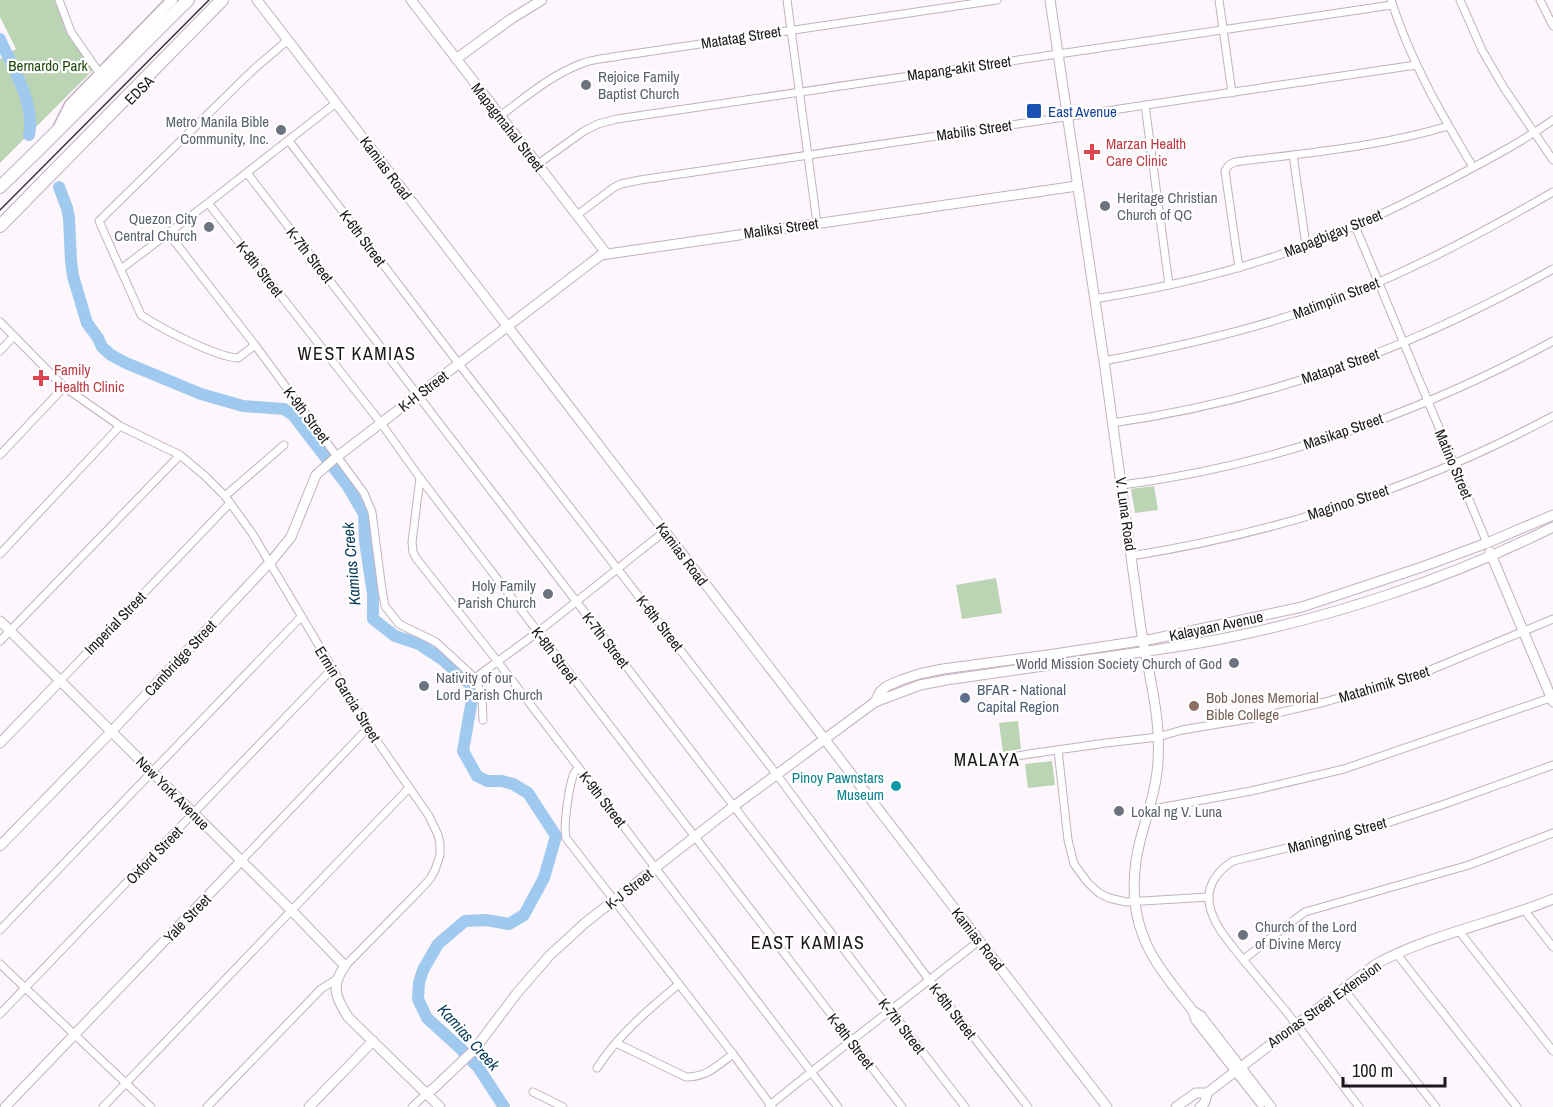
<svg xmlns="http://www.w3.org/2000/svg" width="1553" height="1107" viewBox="0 0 1553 1107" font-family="'Archivo Narrow',sans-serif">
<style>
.green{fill:#bbd4b3}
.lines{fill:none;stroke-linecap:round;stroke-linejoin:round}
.river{stroke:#9fc9ee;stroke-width:12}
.street-casing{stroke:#c2b0c1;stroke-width:9}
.secondary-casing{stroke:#c2b0c1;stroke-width:11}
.primary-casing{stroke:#c2b0c1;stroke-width:13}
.highway-casing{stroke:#c2b0c1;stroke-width:14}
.street{stroke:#fff;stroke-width:7}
.secondary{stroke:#fff;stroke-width:9}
.primary{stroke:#fff;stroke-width:10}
.highway{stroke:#fff;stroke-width:12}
.tram{stroke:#383137;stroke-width:1.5}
.worship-dot{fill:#6b7280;stroke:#fff;stroke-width:2}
.transit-dot{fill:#1a4fb4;stroke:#fff;stroke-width:2}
.health-dot{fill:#e0444e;stroke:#fff;stroke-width:2}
.service-dot{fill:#5c6f8a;stroke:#fff;stroke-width:2}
.education-dot{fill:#8d6e63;stroke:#fff;stroke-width:2}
.culture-dot{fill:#0f9aa8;stroke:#fff;stroke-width:2}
.labels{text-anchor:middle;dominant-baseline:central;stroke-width:4.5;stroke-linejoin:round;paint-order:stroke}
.street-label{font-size:15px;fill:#1d171d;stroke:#fff}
.park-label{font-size:15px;fill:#1f490e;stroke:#fff}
.worship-label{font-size:15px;fill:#5b616d;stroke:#fff;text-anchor:start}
.transit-label{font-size:15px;fill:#164399;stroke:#fff;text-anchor:start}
.health-label{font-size:15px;fill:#be3a42;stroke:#fff;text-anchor:start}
.service-label{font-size:15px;fill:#4e5e75;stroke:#fff;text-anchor:start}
.education-label{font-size:15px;fill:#785e54;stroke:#fff;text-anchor:start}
.culture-label{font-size:15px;fill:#0d838f;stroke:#fff;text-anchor:end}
.water-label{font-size:16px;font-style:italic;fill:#073a5c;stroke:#fff}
.quarter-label{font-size:18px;letter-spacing:1.5px;fill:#1d171d;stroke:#fff}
</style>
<rect width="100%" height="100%" fill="#fdf6fc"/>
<g class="green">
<polygon points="0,0 57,0 65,26 94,69 0,163 0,59 16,49 0,17"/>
<polygon points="1154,486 1158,510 1135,513 1131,489"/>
<polygon points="996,578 1002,613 962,619 956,585"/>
<polygon points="1018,721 1021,749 1003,752 999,723"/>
<polygon points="1052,761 1055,785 1028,788 1025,764"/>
</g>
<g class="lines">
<g class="river">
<path d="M0 39C12 67 36 105 29 135"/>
<polyline points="59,187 67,208 69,218 71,261 73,276 87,323 98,338 102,347 111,355 126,363 201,394 243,406 284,409 293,415 347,485 364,514 365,541 373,594 373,619 395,636 419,644 443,660 474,688 463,751 477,776 487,781 502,781 513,784 528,793 556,836 544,878 524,915 509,924 486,920 465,921 438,944 423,970 419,983 418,999 427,1018 460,1048 478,1067 504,1107"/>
</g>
<defs>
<g id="street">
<polyline points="59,0 71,32 100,74"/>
<polyline points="787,0 817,223"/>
<polyline points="1219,0 1232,93"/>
<path d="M1391 0C1410 60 1441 114 1473 167"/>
<polyline points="1460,0 1482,50 1504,88 1553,160"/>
<polyline points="1540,0 1553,26"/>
<polyline points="1145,105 1169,285"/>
<path d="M500 116C527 96 551 75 583 63 594 59 608 58 619 56L997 0"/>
<polyline points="289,141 459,364 777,775 930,981 1028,1107"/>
<polyline points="1293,155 1306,245"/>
<polyline points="538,164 584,131 598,124 617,119 1392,5"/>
<polyline points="247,173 965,1107"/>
<polyline points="208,203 381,423 420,478 902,1107"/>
<polyline points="577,215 613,188 621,184 640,180 1416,65"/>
<polyline points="1355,226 1487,543"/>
<polyline points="168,233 255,345 364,493 372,512 382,590 385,606 399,624 436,642 475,678 482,696 483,720"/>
<path d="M1239 268 1225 171 1229 165 1235 162C1306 153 1379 147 1448 126"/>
<polyline points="121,269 208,203 336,103"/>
<path d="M1094 299C1184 285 1273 262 1357 225 1392 210 1425 193 1459 175 1491 158 1523 141 1553 120"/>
<polyline points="0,322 64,387 120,426 180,455 205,476 225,496 252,533 368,728 429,816 438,835 440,844 440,855 435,870 430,879 414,896 345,966"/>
<path d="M255 345 238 358C216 357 160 328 141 315L99 221 255 68 288 40"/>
<polyline points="0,351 14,336"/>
<path d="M1104 361C1197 343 1292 321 1379 282 1439 256 1496 225 1553 192"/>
<path d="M1112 423C1272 400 1412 348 1553 269"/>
<polyline points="0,455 64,387"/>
<polyline points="420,478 412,542 413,552 416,558 498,662 838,1107"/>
<path d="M1122 485C1270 466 1422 413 1553 341"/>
<polyline points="225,496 284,445"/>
<polyline points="0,554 120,426"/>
<path d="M1131 556C1277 533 1423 486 1553 416"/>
<polyline points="0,641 180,455"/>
<polyline points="475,678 538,632 665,531"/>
<polyline points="60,681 230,503"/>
<polyline points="1058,750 1068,840 1074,864 1088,883 1099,893 1109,898 1126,902 1209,897"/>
<polyline points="995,762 1000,759 1029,754 1106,743 1158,737 1182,730 1260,717 1325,702 1423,673 1553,619"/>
<path d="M578 768C576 771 574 772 573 776 569 787 563 826 566 838L733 1054 772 1107"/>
<polyline points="1148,810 1251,791 1344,769 1553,697"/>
<polyline points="241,861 368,728"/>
<polyline points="1525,911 1553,947"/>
<polyline points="0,930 301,617"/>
<polyline points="1459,931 1553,1051"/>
<polyline points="1396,953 1517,1107"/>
<polyline points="1243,960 1278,932 1305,912 1469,865 1553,833"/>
<polyline points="0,964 151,1107"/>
<polyline points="1343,988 1436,1107"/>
<polyline points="0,1014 332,669"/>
<path d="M616 1043 686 1077C707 1077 717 1066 733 1054"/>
<path d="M597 1068C618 1035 649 1009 679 984"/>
<polyline points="533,1092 563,1107"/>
<polyline points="103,1107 409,788"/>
<polyline points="207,1107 321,989 337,979"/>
<polyline points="412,1107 427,1093"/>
<path d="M769 1107 770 1105C839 1049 910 996 980 940"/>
<path d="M1359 1107C1335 1076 1313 1045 1289 1015 1271 993 1253 972 1236 951 1225 937 1214 924 1210 907 1205 887 1217 871 1233 861L1378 826 1442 805 1553 765"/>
</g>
<g id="secondary">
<polyline points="257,0 1107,1107"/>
<polyline points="411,0 606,253"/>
<path d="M1050 0 1104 361 1141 629C1148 672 1161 716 1158 760 1157 788 1147 814 1140 841 1130 881 1132 923 1155 960 1166 978 1180 994 1193 1011L1201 1016 1271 1107"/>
<polyline points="456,59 511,19 542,0"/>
<polyline points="1490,552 1553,702"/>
<path d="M0 621 292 911 345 966C330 986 336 998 348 1017L440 1107"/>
<polyline points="875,702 880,692 887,686 901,680 919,674 943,669 1048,655 1153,639 1302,607 1422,567 1487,543 1553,515"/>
<polyline points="0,743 60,681"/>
<polyline points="0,846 111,732 274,558 291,537 316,475 334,459 601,255 1077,186"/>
<polyline points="1193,1011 1196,1020 1261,1103"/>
<path d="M427 1093 433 1089 474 1050 517 993 550 955 585 923 734 806 875 702 920 685 946 680C1001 672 1057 664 1113 656 1149 651 1185 646 1221 639 1333 617 1451 578 1553 527"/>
<polyline points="5,1107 241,861"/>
<polyline points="309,1107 373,1041"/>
<path d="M1176 1107 1196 1093H1207L1376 964C1431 934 1495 923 1553 899"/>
<path d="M1200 1107C1206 1103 1206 1099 1207 1093"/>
</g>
<polyline id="primary" points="59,127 70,105 172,0"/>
<g id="highway">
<path d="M0 187C64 126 125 62 188 0"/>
<polyline points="0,226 222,0"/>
</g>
</defs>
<use href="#street" class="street-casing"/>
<use href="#secondary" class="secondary-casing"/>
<use href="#primary" class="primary-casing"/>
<use href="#highway" class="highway-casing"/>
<use href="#street" class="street"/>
<use href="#secondary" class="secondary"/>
<use href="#primary" class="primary"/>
<use href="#highway" class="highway"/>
<polyline class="tram" points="0,210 209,0"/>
</g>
<g class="worship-dot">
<circle cx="586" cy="85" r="6"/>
<circle cx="281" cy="130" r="6"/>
<circle cx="1105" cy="206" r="6"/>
<circle cx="209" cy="227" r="6"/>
<circle cx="548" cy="594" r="6"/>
<circle cx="1234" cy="663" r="6"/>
<circle cx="424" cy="686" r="6"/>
<circle cx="1119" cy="811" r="6"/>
<circle cx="1243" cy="935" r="6"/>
</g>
<rect class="transit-dot" x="1026" y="103" width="16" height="16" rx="3"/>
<g class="health-dot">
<path d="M1089 143h6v6h6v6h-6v6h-6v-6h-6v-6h6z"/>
<path d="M38 369h6v6h6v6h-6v6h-6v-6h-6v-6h6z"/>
</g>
<circle class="service-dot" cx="965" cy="698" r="6"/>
<circle class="education-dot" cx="1194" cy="706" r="6"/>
<circle class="culture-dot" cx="896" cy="786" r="6"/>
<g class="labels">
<g class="street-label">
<text transform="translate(741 37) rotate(-9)">Matatag Street</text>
<text transform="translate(959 68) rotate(-8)">Mapang-akit Street</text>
<text transform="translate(139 90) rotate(-45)">EDSA</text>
<text transform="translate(508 127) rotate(52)">Mapagmahal Street</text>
<text transform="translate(974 130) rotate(-8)">Mabilis Street</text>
<text transform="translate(386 168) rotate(53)">Kamias Road</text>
<text transform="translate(781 228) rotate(-8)">Maliksi Street</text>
<text transform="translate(1333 233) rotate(-22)">Mapagbigay Street</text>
<text transform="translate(363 238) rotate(53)">K-6th Street</text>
<text transform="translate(310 255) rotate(52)">K-7th Street</text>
<text transform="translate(260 269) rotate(52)">K-8th Street</text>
<text transform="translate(1336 298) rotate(-21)">Matimpiin Street</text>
<text transform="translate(1340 366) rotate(-19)">Matapat Street</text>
<text transform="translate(423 391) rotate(-37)">K-H Street</text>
<text transform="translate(307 415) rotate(53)">K-9th Street</text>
<text transform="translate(1343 431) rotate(-19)">Masikap Street</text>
<text transform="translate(1454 464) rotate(67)">Matino Street</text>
<text transform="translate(1348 502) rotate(-18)">Maginoo Street</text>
<text transform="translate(1126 514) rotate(82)">V. Luna Road</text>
<text transform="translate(682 554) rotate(53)">Kamias Road</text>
<text transform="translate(115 623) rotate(-46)">Imperial Street</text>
<text transform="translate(660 623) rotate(52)">K-6th Street</text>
<text transform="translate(1216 626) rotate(-12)">Kalayaan Avenue</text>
<text transform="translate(606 640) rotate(52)">K-7th Street</text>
<text transform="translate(555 655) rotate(53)">K-8th Street</text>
<text transform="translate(180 658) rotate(-47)">Cambridge Street</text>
<text transform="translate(1384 684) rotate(-17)">Matahimik Street</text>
<text transform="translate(348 694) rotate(58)">Ermin Garcia Street</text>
<text transform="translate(173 793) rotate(45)">New York Avenue</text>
<text transform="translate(603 799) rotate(52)">K-9th Street</text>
<text transform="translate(1337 835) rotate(-15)">Maningning Street</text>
<text transform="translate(154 855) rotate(-46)">Oxford Street</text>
<text transform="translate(629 889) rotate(-38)">K-J Street</text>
<text transform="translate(187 918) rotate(-46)">Yale Street</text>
<text transform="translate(978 939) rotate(52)">Kamias Road</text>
<text transform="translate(1324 1004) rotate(-36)">Anonas Street Extension</text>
<text transform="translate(953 1011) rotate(52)">K-6th Street</text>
<text transform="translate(902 1026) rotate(52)">K-7th Street</text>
<text transform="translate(851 1041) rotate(52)">K-8th Street</text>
</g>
<g class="park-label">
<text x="48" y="65">Bernardo Park</text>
</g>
<g class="worship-label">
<text x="598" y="76">Rejoice Family<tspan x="598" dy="17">Baptist Church</tspan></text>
<text x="269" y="121" text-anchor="end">Metro Manila Bible<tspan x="269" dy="17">Community, Inc.</tspan></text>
<text x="1117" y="197">Heritage Christian<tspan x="1117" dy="17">Church of QC</tspan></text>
<text x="197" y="218" text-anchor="end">Quezon City<tspan x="197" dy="17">Central Church</tspan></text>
<text x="536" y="585" text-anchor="end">Holy Family<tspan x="536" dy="17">Parish Church</tspan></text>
<text x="1222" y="663" text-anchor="end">World Mission Society Church of God</text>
<text x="436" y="677">Nativity of our<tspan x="436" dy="17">Lord Parish Church</tspan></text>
<text x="1131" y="811">Lokal ng V. Luna</text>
<text x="1255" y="926">Church of the Lord<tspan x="1255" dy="17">of Divine Mercy</tspan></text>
</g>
<g class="transit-label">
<text x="1048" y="111">East Avenue</text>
</g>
<g class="health-label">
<text x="1106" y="143">Marzan Health<tspan x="1106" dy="17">Care Clinic</tspan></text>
<text x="54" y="369">Family<tspan x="54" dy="17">Health Clinic</tspan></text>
</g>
<g class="service-label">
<text x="977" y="689">BFAR - National<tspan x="977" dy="17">Capital Region</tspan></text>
</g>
<g class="education-label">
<text x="1206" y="697">Bob Jones Memorial<tspan x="1206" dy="17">Bible College</tspan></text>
</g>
<g class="culture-label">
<text x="884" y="777">Pinoy Pawnstars<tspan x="884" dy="17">Museum</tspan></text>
</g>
<g class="water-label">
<text transform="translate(351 564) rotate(-95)">Kamias Creek</text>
<text transform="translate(469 1037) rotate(48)">Kamias Creek</text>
</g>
<g class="quarter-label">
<text x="357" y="353">WEST KAMIAS</text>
<text x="987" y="759">MALAYA</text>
<text x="808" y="942">EAST KAMIAS</text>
</g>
</g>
<path d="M1343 1077v9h102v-9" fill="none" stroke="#1d171d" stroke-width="3"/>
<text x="1352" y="1077" font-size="18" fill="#1d171d" stroke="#ffffff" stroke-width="4.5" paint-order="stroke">100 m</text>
</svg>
